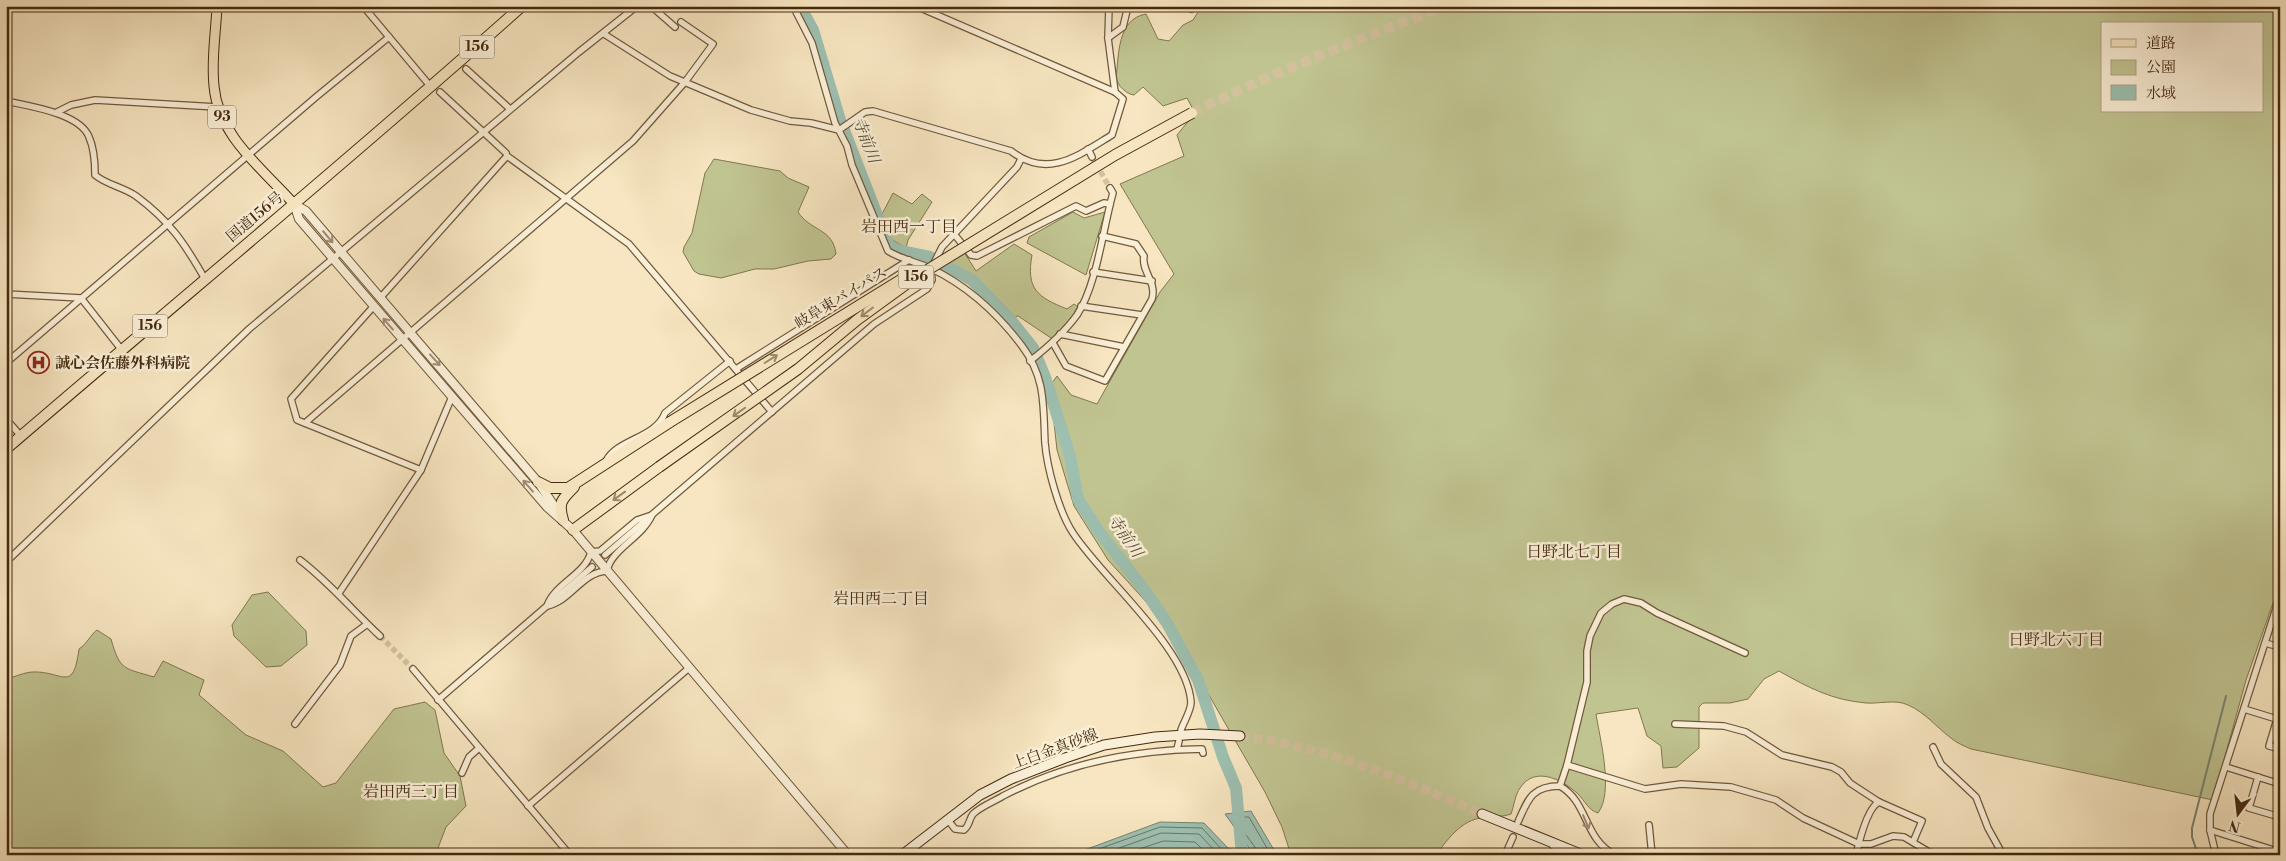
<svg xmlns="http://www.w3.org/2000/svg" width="2286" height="861" viewBox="0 0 2286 861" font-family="'Libre Bodoni','Noto Serif JP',serif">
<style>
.green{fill:#c0c491;stroke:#827750;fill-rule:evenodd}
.water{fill:#9dc0b1;stroke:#798470}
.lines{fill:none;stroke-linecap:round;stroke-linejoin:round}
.shore{stroke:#707560;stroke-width:1}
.stream{stroke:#798470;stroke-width:2}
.river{stroke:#9dc0b1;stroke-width:12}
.minor-tunnel{stroke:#d3c09d;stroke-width:5.5;stroke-dasharray:5.5 3;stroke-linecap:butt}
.secondary-tunnel{stroke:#d3c09d;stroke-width:9;stroke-dasharray:9 4.5;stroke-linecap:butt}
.trunk-tunnel{stroke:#d3c09d;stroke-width:10;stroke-dasharray:10 5;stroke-linecap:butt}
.minor-casing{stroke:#71593c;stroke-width:8}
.tertiary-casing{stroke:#71593c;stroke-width:10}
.secondary-casing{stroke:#442a0f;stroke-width:11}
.primary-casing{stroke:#442a0f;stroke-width:11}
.trunk-casing{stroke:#442a0f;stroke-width:12}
.minor{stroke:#faefd7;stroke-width:5.5}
.tertiary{stroke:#faefd7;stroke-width:8}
.secondary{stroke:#faefd7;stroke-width:9}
.primary{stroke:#f7e6c1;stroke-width:9}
.trunk{stroke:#f7e6c1;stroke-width:10}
.trunk-bridge-casing{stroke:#442a0f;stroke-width:12;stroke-linecap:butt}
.trunk-bridge{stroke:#f7e6c1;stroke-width:10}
.oneway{stroke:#9f8c73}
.oneway2{stroke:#9e8868}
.labels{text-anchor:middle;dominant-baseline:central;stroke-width:5;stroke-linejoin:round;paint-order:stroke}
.shield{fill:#faefd7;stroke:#7b654b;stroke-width:1}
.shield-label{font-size:14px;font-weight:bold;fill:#442a0f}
.street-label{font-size:15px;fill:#442a0f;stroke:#faefd7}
.poi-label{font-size:15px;font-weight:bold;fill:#442a0f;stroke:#faefd7;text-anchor:start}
.water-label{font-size:16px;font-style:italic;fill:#5a5038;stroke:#faefd7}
.neighbourhood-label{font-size:16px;fill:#442a0f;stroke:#faefd7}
</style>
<rect width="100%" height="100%" fill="#f7e6c1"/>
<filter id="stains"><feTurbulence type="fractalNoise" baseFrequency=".004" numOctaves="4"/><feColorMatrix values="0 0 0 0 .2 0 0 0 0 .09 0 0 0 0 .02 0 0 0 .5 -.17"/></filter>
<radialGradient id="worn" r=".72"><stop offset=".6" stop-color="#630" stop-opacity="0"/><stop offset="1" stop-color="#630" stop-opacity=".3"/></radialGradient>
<g class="green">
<path d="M1202 6H2280V583L2246 680 2213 800 1971 749C1965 746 1956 743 1951 738 1936 727 1926 713 1908 705 1896 699 1879 704 1866 703 1832 700 1809 688 1779 671L1764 679 1748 699 1730 703H1703L1699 707V748L1677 767 1663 768 1661 746 1647 736 1638 708 1596 714C1600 739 1614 792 1598 813 1588 810 1585 801 1578 794 1563 780 1535 765 1520 788 1515 795 1514 806 1511 814 1502 817 1497 816 1488 817 1463 818 1450 836 1436 855H1291L1282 827 1265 792 1170 628 1108 560 1074 506 1057 450 1050 386 1057 376 1071 395 1097 404 1160 292 1174 274 1120 184 1184 156 1177 135 1195 113 1187 98 1163 106 1143 87 1134 95C1126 94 1118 86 1116 78 1119 55 1117 19 1146 14L1158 39 1169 41 1183 25 1193 20ZM2102 24H2262V111H2102Z"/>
<path d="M714 159 780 171 788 178 809 187 798 212C810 231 833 228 836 254L831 259 808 261 774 269H755L721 278 699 274 694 271 683 252 684 247 692 233 705 173Z"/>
<polygon points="893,193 912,204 922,194 932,202 908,240 906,248 889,238 880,218"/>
<polygon points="1073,212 1084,218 1105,212 1086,275 1027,243 1029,237"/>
<path d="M1014 244 1032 255C1026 289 1037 297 1067 309L1074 304 1078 307 1064 330 1054 340 1018 316 1013 317 972 277 945 263 964 252 976 271Z"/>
<polygon points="268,592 306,631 307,645 281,666 266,667 234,636 232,625 252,595"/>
<path d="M97 630 111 639C120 671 124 668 154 677L163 661 204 680 199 695 246 735 283 751 323 787 336 783 394 709 425 702 435 710 444 753 460 776 466 806 446 827 438 848 443 855H6V679C15 677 25 672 33 672 63 671 73 694 79 649 88 643 90 635 97 630Z"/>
</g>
<g class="water">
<polygon points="1251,811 1277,855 1254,855 1225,814"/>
<polygon points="1160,822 1204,823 1228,848 1248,855 1071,855"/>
</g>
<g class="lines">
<g class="shore">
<polyline points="1082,855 1160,827 1202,828 1224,852 1232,855"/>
<polyline points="1100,855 1161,833 1199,834 1219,855"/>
<polyline points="1122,855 1163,841 1195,842 1208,855"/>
<polyline points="1258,855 1257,850 1236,821 1237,817 1249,817 1271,855"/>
</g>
<polyline class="stream" points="2198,855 2192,837 2192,828 2226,696"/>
<g class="river">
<polyline points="800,6 813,30 840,120 889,246 900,251 930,257"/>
<polyline points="942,264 972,280 1010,319 1033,348 1045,377 1070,456 1078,499 1100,533 1143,588 1167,623 1198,680 1223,757 1236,788 1242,855"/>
</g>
<g class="minor-tunnel">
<polyline points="1092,157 1110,188"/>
<polyline points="380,636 413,669"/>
<polyline points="1065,750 1073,760"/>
</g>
<path class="secondary-tunnel" d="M1240 736C1328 747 1401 779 1482 814"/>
<path class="trunk-tunnel" d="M1192 113C1274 72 1358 40 1444 6"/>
<defs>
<g id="minor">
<polyline points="363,6 431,87"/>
<polyline points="651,6 675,27"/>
<path d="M793 6 812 43 835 123 847 146 852 165 888 251C901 259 916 262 930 268 966 285 998 314 1022 346 1046 378 1043 406 1045 443 1047 468 1059 512 1073 533 1103 579 1187 648 1191 702 1191 711 1184 721 1181 730"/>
<polyline points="1109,6 1108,38 1115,92"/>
<polyline points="1183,6 1191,9 1192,6"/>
<path d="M604 34 670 76 751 110 790 121 811 123 839 130 865 112 873 111 1011 151C1048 180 1079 155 1112 135L1123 99 1115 92 916 6"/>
<polyline points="1108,38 1123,27 1128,6"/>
<polyline points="466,69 510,109"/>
<polyline points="440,92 506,153"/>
<path d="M6 101C28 106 80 113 89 137 94 148 95 162 95 175 107 185 123 187 136 196 170 221 185 244 205 279"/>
<polyline points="57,112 71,105 95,100 217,107"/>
<polyline points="1088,149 1092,157"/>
<polyline points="954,234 971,255 977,256 1076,206 1086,211 1104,203 1110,204"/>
<polyline points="1093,272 1152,281"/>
<polyline points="6,294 81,298 121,349"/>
<polyline points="381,297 507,156 629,244 772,412"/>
<polyline points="1081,306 1142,315"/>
<polyline points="373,307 291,399 297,420 421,470"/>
<polyline points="1060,334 1124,347"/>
<path d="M1053 343 1066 366 1105 381 1152 299C1157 282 1141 271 1144 256L1136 244 1102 236"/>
<path d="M1030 361C1048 347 1064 333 1077 315 1097 285 1103 228 1113 193L1110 188"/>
<polyline points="6,363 316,97 389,37"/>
<polyline points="736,369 909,260"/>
<polyline points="6,419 21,436"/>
<polyline points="305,423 633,141 685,82 713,44 681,22"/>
<path d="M606 461C617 439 656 438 665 413L730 361"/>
<path d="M652 515C642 538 611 549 607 571 582 572 571 601 547 606 555 583 585 575 591 552L600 551 637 520Z"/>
<polyline points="605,555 874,324 927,289 932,280 931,269 942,247 1017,167 1021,159"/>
<path d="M300 560C330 583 353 611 380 636"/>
<polyline points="6,562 249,329 579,52 637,6"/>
<polyline points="339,593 421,470 451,399"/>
<polyline points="2265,643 2280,647"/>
<polyline points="413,669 570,855"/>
<polyline points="438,700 592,567"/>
<polyline points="2244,709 2280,720"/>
<polyline points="2277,719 2269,746 2280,749"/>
<polyline points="295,724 340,665 351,636 366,625"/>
<polyline points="1675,724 1724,726 1746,732 1782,755 1832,767 1841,772 1850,783 1879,802 1922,821 1913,842"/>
<polyline points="1933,747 1941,764 1976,797 1988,828 2003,855"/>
<polyline points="1177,749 1179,741"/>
<polyline points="1567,765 1645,789 1681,784 1731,787 1776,800 1803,818 1859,844 1871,844 1893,836 1904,837 1934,855"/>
<polyline points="2226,767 2280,784"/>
<polyline points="462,773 469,757 479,748"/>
<polyline points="2258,777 2249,808 2280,817"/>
<polyline points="1560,786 1567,765 1587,682 1587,651 1590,636 1601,613 1612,604 1624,599 1641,603 1657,613 1745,653"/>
<polyline points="528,806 689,668"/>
<path d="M947 819 955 829 964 830C970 825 969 819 973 814 980 807 995 801 1003 796 1064 764 1133 750 1202 749L1203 753"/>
<path d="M1518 822C1528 799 1532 786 1560 786 1589 803 1583 838 1615 855"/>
<polyline points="1649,825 1652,855"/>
<polyline points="2210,830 2280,852"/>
<polyline points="1553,846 1566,855"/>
<polyline points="1505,855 1513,837"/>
<path d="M1856 855C1859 842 1867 808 1879 802"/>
<polyline points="2216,855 2210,830 2210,814 2280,596"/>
</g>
<g id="tertiary">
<polyline points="294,204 299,219 547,507 573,530 848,855"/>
<polyline points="294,204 306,211 538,482 561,516"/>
</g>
<g id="secondary">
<polyline points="1482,814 1583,855"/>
<polyline points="902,855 980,795 1011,779 1065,758 1104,745 1155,737 1200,734 1240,736"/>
</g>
<path id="primary" d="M217 6C216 32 211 60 214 86 218 136 263 169 294 204"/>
<g id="trunk">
<path d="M6 449C178 301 353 157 522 6"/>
<polyline points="538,482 550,488 568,488 670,422"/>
<path d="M563 520C558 503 561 500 574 487"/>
<polyline points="573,530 659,467"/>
</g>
</defs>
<use href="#minor" class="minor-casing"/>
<use href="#tertiary" class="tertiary-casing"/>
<use href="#secondary" class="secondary-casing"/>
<use href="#primary" class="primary-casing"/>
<use href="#trunk" class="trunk-casing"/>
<use href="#minor" class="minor"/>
<use href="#tertiary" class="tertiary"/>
<use href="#secondary" class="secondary"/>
<use href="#primary" class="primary"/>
<use href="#trunk" class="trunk"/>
<defs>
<g id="trunk-bridge">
<polyline points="670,422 907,276"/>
<polyline points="659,467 798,369 857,320 916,277 1115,155 1192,113"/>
</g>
</defs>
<use href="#trunk-bridge" class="trunk-bridge-casing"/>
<use href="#trunk-bridge" class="trunk-bridge"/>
</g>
<defs><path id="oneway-shaft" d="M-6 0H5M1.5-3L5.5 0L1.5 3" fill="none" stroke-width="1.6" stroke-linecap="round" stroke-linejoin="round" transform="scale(1.25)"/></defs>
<g class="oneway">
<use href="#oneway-shaft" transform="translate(328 237) rotate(50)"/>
<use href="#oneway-shaft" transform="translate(388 324) rotate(-131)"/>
<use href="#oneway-shaft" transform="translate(435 360) rotate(48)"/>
<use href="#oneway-shaft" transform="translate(528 486) rotate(-131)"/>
<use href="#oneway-shaft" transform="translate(1586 822) rotate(67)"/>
</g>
<g class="oneway2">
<use href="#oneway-shaft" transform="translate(867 312) rotate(143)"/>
<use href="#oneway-shaft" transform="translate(771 359) rotate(-32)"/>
<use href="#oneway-shaft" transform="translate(739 412) rotate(145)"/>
<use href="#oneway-shaft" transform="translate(619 496) rotate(144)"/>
</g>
<defs>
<symbol id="hospital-ring" viewBox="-11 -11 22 22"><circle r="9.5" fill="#faefd7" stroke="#8f2418" stroke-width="1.5"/><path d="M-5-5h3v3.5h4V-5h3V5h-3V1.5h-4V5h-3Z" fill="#8f2418"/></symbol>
</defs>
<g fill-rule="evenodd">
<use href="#hospital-ring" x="26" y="350" width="25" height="25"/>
</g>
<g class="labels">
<g class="shield">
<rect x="459.5" y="35.5" width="35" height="23" rx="4"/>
<rect x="208" y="105.5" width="28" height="23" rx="4"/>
<rect x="898.5" y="265.5" width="35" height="23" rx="4"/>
<rect x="132.5" y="314.5" width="35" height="23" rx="4"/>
</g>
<g class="shield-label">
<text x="477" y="47">156</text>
<text x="222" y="117">93</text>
<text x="916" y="277">156</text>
<text x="150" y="326">156</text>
</g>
<g class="street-label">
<text transform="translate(255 217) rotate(-40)">国道156号</text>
<text transform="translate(841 298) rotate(-31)">岐阜東バイパス</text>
<text transform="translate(1055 749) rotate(-20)">上白金真砂線</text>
</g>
<g class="poi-label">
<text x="55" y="363">誠心会佐藤外科病院</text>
</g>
<g class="water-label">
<text transform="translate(866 140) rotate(69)">寺前川</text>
<text transform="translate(1125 536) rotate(55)">寺前川</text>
</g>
<g class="neighbourhood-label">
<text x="909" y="227">岩田西一丁目</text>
<text x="1574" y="552">日野北七丁目</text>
<text x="881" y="599">岩田西二丁目</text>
<text x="2056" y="640">日野北六丁目</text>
<text x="411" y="792">岩田西三丁目</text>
</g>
</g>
<rect width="2286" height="861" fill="none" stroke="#f7e6c1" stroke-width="25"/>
<rect x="8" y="8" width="2271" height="846" fill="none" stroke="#442a0f" stroke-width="2.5"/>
<rect x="12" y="12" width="2261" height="836" fill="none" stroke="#442a0f"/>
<rect x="2101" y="22" width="162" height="90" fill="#faefd7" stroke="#b1a087"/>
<rect x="2111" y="39" width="25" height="8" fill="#f7e6c1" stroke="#b1a087"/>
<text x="2146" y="48" font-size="15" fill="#442a0f">道路</text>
<rect x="2111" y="60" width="25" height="15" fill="#c0c491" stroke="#b1a087"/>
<text x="2146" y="72" font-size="15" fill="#442a0f">公園</text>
<rect x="2111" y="85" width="25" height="15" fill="#9dc0b1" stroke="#b1a087"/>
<text x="2146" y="98" font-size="15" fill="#442a0f">水域</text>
<g transform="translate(2238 814) rotate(195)" stroke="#faefd7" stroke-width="4" paint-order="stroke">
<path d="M0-4L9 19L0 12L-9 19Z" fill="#442a0f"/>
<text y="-8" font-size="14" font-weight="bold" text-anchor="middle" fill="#442a0f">N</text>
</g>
<rect width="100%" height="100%" filter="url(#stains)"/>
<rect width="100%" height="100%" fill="url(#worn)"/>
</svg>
